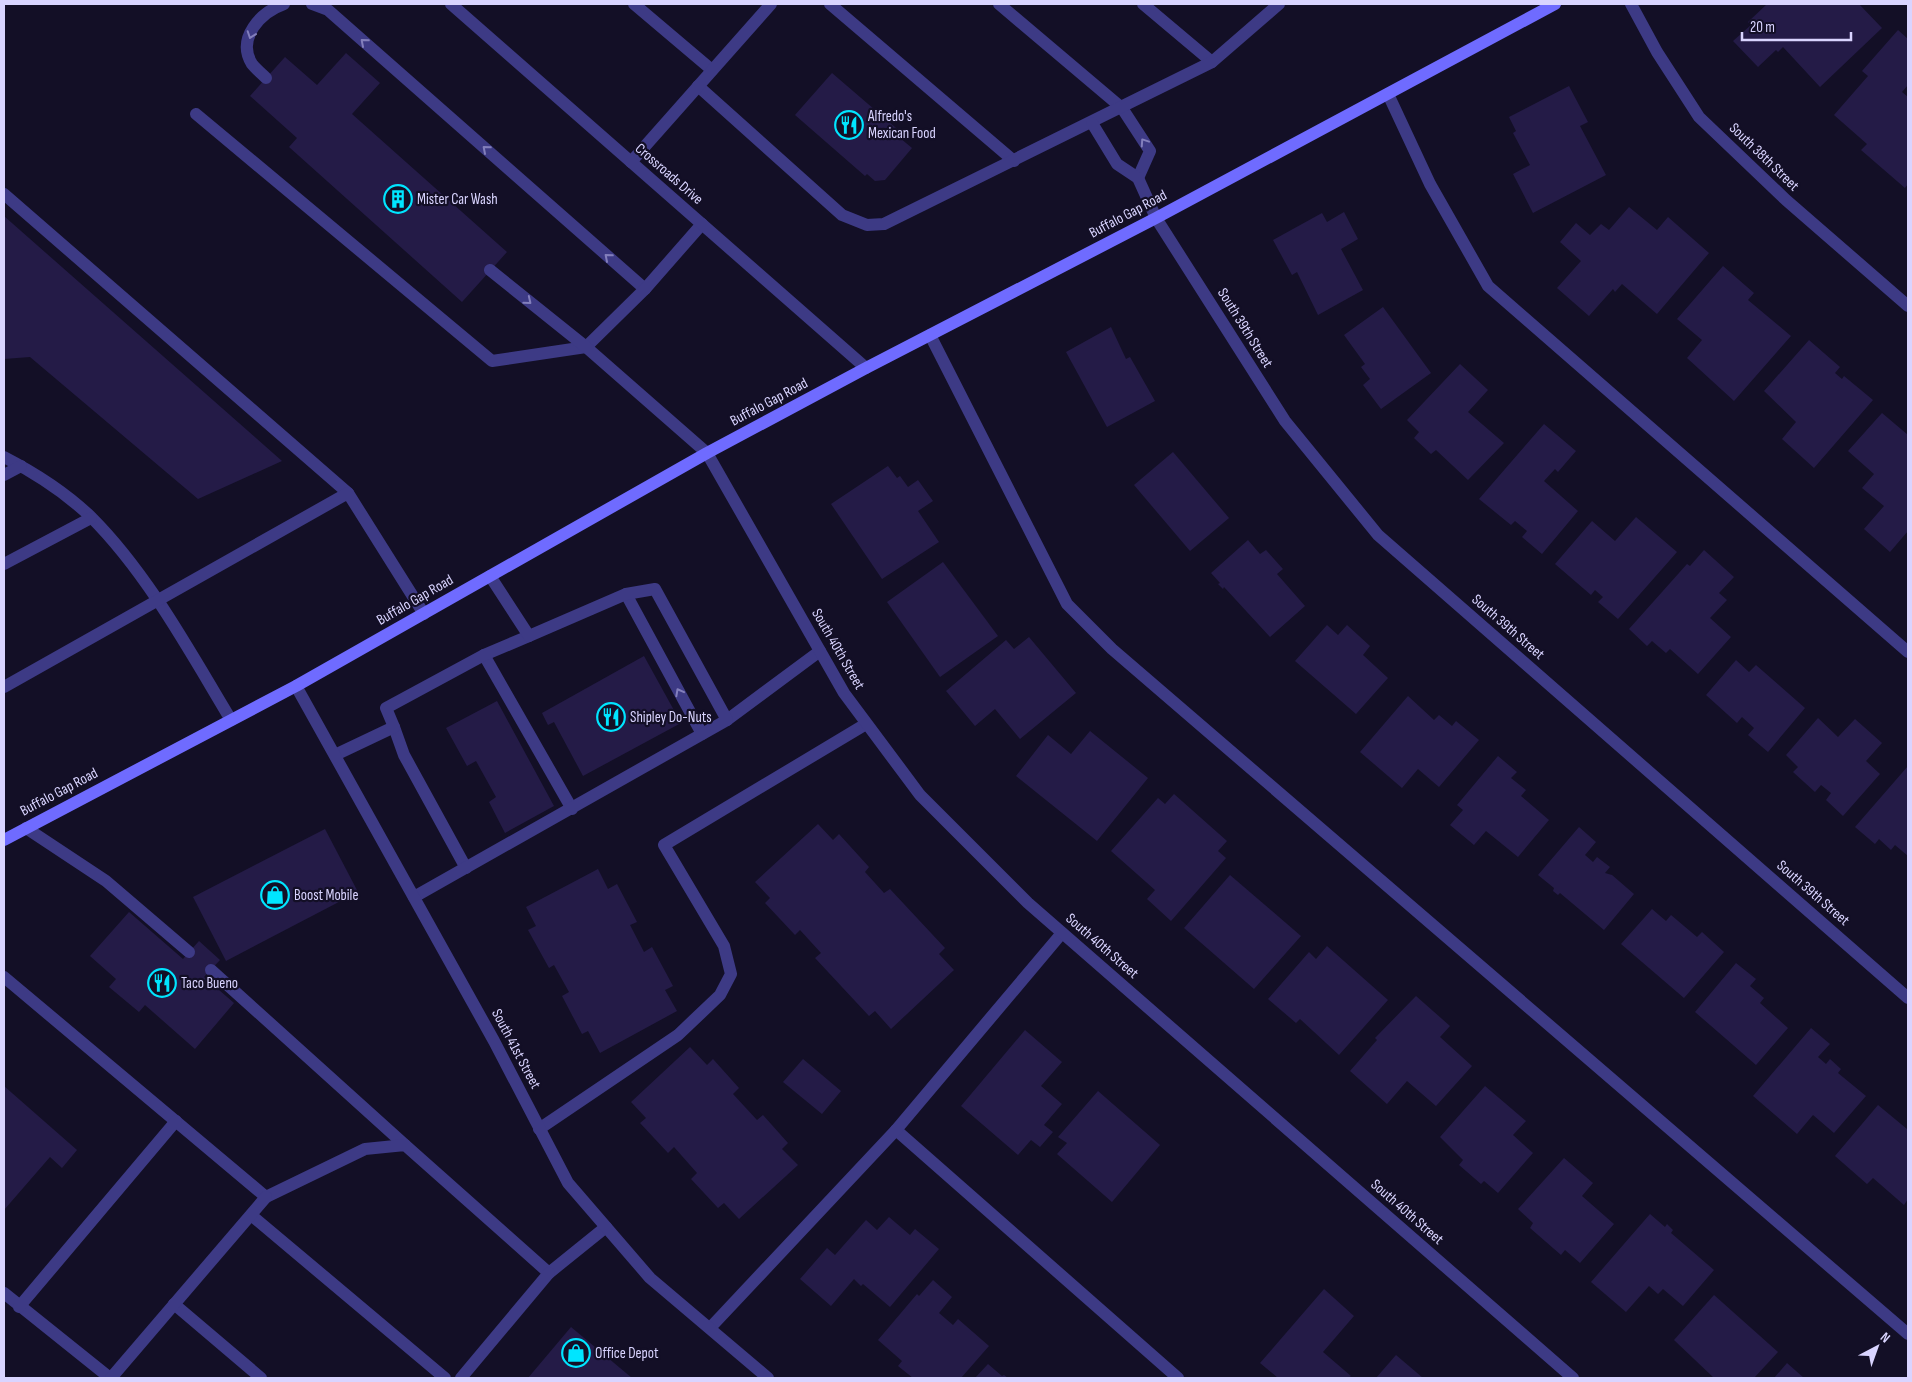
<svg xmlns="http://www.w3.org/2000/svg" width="1912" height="1382" viewBox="0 0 1912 1382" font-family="'Sofia Sans Condensed',sans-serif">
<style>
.building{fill:#241b47}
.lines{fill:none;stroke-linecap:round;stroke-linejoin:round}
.service{stroke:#3d3a85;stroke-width:12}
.minor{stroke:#3d3a85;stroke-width:12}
.secondary{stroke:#6f6bff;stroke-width:12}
.oneway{stroke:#837fbc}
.labels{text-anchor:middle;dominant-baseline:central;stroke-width:4.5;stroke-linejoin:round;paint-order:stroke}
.poi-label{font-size:15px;fill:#d9d4ff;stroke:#130f26;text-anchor:start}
.street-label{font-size:15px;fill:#d9d4ff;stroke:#130f26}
</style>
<rect width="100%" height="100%" fill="#130f26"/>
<g class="building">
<polygon points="1767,4 1859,4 1882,28 1820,87 1783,47 1778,52 1776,50 1758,67 1733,41 1751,25 1748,22"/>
<polygon points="1898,30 1908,39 1908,85 1902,92 1908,97 1908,184 1905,188 1861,150 1867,144 1834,115 1868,76 1862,71"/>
<polygon points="346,53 380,83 352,114 507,252 462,302 289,147 297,138 250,96 285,57 317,85"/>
<polygon points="832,73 903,134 900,138 912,148 885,180 875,181 867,174 865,176 795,115"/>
<polygon points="1569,86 1588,122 1580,126 1606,175 1533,213 1513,174 1530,165 1513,133 1516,131 1509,117"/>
<polygon points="1629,207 1657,230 1668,217 1709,253 1657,314 1622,284 1615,292 1613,289 1589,316 1557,288 1581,261 1560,242 1576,223 1590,235 1601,224 1609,230"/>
<polygon points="1344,212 1358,239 1341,249 1363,290 1318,315 1297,272 1292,275 1273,240 1322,213 1327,222"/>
<polygon points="4,216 282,461 198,499 30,357 4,359"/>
<polygon points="1723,266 1754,293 1748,300 1791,336 1734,401 1687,358 1702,340 1677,319"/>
<polygon points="1383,307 1431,373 1381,409 1363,385 1370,379 1361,367 1365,364 1344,335"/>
<polygon points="1111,327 1126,359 1130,357 1155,401 1107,427 1066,352"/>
<polygon points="1809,340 1840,367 1835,373 1842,379 1844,376 1873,400 1814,468 1782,439 1796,422 1764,391"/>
<polygon points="1460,364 1488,390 1468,412 1504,443 1468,480 1436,450 1431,454 1414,438 1419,432 1407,420"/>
<polygon points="1882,413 1908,435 1908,531 1890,552 1864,529 1884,506 1862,488 1874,474 1848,451"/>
<polygon points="1544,424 1576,451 1558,472 1555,469 1544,481 1578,511 1542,554 1522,537 1527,531 1515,521 1511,525 1479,499"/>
<polygon points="1173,452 1229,518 1190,551 1134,485"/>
<polygon points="888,466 897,478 900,476 908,487 918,480 933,501 918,511 939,542 882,579 831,504"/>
<polygon points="1636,517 1677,552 1618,619 1598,602 1603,597 1595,590 1591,595 1555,564 1592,521 1615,541"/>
<polygon points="1248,540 1260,554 1266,550 1283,569 1277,574 1305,606 1270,637 1224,587 1223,589 1218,584 1220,583 1211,573"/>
<polygon points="1704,550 1734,577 1719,593 1727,600 1710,618 1731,637 1698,674 1670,649 1666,653 1652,641 1647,646 1629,629 1687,564 1690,566"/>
<polygon points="943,562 998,636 940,677 887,602"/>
<polygon points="1327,625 1338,635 1347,625 1370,646 1363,655 1388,678 1356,714 1295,661"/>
<polygon points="1029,637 1076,693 1020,739 995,709 975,726 946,691 1006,640 1014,649"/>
<polygon points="644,656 681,723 583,776 554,722 548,725 542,713"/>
<polygon points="1736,660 1749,672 1756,665 1805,708 1768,752 1748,735 1754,728 1742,717 1737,723 1706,695"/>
<polygon points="1408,696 1434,720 1439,715 1452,726 1456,721 1479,740 1439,787 1418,769 1402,788 1360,752"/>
<polygon points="497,701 554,806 505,833 489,802 496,797 476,761 467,766 446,728"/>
<polygon points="1818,718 1838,737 1855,719 1882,743 1866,761 1880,774 1843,816 1826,800 1831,793 1821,785 1815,792 1793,772 1798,767 1786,755"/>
<polygon points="1090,731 1148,778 1097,841 1016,776 1048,735 1071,754"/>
<polygon points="1498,756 1517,772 1511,778 1526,790 1521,796 1549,820 1518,857 1486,831 1474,845 1450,825 1463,810 1457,805"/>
<polygon points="1908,766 1908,856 1895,845 1891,850 1879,839 1875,844 1855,827"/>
<polygon points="1174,794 1227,841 1218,851 1226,858 1171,921 1147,899 1155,890 1111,851 1158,798 1165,804"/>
<polygon points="818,824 833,840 839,834 869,867 865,872 884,893 890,889 945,948 939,954 954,970 891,1029 875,1011 869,1016 815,958 821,953 800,930 795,935 765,903 770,898 755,882"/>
<polygon points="1579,827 1596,842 1585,855 1593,862 1597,857 1610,867 1605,873 1612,875 1634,894 1604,930 1560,893 1558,895 1553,891 1554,888 1538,875"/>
<polygon points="325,829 358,892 226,961 193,897"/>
<polygon points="598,869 608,889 617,884 637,922 630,925 644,952 652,947 673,986 665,990 677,1011 600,1053 588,1031 582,1034 562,996 569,992 554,965 549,968 528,930 536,926 526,907"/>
<polygon points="1230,875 1301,936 1254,989 1184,928"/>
<polygon points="1652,909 1666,921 1671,915 1697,937 1702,932 1724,952 1684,998 1621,944"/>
<polygon points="129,912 183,959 199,941 220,960 204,977 234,1003 195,1049 145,1005 139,1012 109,987 116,979 90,956"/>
<polygon points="1327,946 1388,1000 1339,1055 1300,1019 1296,1023 1268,999 1309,952 1316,959"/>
<polygon points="1736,963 1756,979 1750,986 1764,998 1760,1003 1788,1028 1756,1065 1695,1012"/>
<polygon points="1416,996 1450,1026 1440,1037 1472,1066 1436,1106 1407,1081 1387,1104 1350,1071 1377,1040 1375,1038"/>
<polygon points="1811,1028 1830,1044 1818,1057 1826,1064 1830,1059 1841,1069 1838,1073 1866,1096 1834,1133 1813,1115 1797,1134 1753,1096"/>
<polygon points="1025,1030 1062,1062 1041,1086 1062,1104 1044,1125 1053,1132 1040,1147 1031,1140 1018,1155 961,1106"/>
<polygon points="690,1047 707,1065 713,1059 739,1088 733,1094 757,1120 763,1115 788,1143 782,1149 798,1165 739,1219 724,1203 718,1208 691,1179 697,1173 674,1147 668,1153 640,1123 646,1118 631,1102"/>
<polygon points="803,1059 841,1091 822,1114 783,1082"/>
<polygon points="4,1086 77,1150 62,1168 50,1157 4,1210"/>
<polygon points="1485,1086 1526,1121 1513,1135 1533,1153 1498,1193 1484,1181 1481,1184 1459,1165 1463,1160 1440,1137"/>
<polygon points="1098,1091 1160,1145 1112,1202 1057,1154 1067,1143 1058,1137"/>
<polygon points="1878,1105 1907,1129 1908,1127 1908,1199 1904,1205 1873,1178 1867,1184 1835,1156"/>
<polygon points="1564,1158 1593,1183 1582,1196 1614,1224 1580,1263 1565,1250 1561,1255 1530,1228 1533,1223 1518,1209"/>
<polygon points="1650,1214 1665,1227 1667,1224 1673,1230 1671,1233 1714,1270 1683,1306 1663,1289 1658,1294 1649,1286 1626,1312 1591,1282"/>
<polygon points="889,1217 910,1235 915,1229 939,1249 890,1307 863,1284 861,1286 854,1279 831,1306 800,1279 827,1248 835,1255 866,1220 877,1230"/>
<polygon points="933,1280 952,1297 939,1313 953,1325 958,1319 989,1346 961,1378 913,1378 898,1366 902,1361 878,1340 917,1294 919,1296"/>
<polygon points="1324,1289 1354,1316 1323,1352 1351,1376 1348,1378 1278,1378 1260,1363"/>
<polygon points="1714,1295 1778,1352 1754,1378 1714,1378 1674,1340"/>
<polygon points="571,1327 632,1378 528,1378"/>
<polygon points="1396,1355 1423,1378 1376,1378"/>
<polygon points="1787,1363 1804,1378 1774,1378"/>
<polygon points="988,1364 1002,1376 1004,1375 1008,1378 975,1378"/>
</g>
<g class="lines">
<g class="service">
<polyline points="312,4 328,10 645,289"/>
<polyline points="634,4 712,70"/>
<polyline points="830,4 1014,161"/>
<polyline points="999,4 1122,108 1150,151 1138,178"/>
<polyline points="1143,4 1212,62"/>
<path d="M266 78C262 74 256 69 252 64 236 38 261 12 284 4"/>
<polyline points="698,86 842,215 867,225 884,224 1212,62 1279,4"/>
<polyline points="1388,94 1430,184 1488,286 1908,652"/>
<polyline points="196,114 492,361 586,347 645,289 702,224"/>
<polyline points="1092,123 1117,164 1138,178 1156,218"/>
<polyline points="631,162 771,4"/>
<polyline points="4,194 348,493"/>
<polyline points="490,270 586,347 707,453"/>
<polyline points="930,335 1067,604 1112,649 1908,1334"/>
<path d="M4 457C35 473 66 493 91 517 148 574 190 652 231 720"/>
<polyline points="4,475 21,466"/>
<polyline points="4,564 91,518"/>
<polyline points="626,594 702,734"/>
<polyline points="484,655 572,809"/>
<polyline points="4,687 348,493 424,614"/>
<polyline points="727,720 820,651"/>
<polyline points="394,727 404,755 466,868"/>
<polyline points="335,755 394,727 386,708 484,655 529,636"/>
<polyline points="26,828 106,881 189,952"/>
<polyline points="414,897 727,720 655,589 626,594 529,636 490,576"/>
<polyline points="211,970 405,1145"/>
<polyline points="4,977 266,1197 365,1149 405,1145 549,1273 606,1227"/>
<polyline points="539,1129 678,1035 720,995 731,974 724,946 664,845 866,724"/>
<polyline points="896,1130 1178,1378"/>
<polyline points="251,1215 445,1378"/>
<polyline points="4,1293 110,1378"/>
<polyline points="174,1304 261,1378"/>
<polyline points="19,1307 176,1121"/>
<polyline points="710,1328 896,1130 1062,933"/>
<polyline points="111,1378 266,1197"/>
<polyline points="461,1378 549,1273"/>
</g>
<g class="minor">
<polyline points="451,4 866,368"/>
<polyline points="1631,4 1657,52 1699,117 1786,200 1908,306"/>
<polyline points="1156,218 1285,421 1378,535 1908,998"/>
<polyline points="707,453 844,693 920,795 1028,903 1573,1378"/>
<polyline points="296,686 494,1041 568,1183 650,1278 768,1378"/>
</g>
<polyline class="secondary" points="4,840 296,686 707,453 866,368 1156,218 1555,4"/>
</g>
<defs><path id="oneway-chevron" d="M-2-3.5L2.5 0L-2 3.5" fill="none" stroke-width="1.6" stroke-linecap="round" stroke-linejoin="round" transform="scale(1.25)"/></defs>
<g class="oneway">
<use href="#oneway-chevron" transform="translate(251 35) rotate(109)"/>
<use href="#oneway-chevron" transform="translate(364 42) rotate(-139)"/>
<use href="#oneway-chevron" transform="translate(1144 142) rotate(-124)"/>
<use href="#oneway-chevron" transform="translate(486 149) rotate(-139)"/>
<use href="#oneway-chevron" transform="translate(608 257) rotate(-139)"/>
<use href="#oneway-chevron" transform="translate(528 301) rotate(39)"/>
<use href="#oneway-chevron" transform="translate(679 692) rotate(-118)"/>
</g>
<defs>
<symbol id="restaurant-ring" viewBox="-11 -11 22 22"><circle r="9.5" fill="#130f26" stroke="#00e5ff" stroke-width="1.5"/><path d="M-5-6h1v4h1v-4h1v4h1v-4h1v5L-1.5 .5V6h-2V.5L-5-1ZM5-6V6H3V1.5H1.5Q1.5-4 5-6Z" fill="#00e5ff"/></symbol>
<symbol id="building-ring" viewBox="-11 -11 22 22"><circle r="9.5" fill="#130f26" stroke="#00e5ff" stroke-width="1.5"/><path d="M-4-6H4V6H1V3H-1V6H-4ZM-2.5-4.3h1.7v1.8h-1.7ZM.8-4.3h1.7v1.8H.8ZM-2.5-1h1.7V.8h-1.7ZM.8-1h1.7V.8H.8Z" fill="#00e5ff"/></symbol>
<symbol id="shop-ring" viewBox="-11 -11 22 22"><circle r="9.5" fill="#130f26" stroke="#00e5ff" stroke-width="1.5"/><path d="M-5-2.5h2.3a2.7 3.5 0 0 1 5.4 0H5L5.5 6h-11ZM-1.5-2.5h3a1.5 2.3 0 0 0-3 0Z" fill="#00e5ff"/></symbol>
</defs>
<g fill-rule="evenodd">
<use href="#restaurant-ring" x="833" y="109" width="32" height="32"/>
<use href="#building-ring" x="382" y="183" width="32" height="32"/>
<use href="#restaurant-ring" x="595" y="701" width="32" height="32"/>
<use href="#shop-ring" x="259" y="879" width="32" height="32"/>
<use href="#restaurant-ring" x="146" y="967" width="32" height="32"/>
<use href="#shop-ring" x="560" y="1337" width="32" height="32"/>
</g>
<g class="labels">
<g class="poi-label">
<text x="868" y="116">Alfredo's<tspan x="868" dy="17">Mexican Food</tspan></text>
<text x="417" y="199">Mister Car Wash</text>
<text x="630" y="717">Shipley Do-Nuts</text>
<text x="294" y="895">Boost Mobile</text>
<text x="181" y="983">Taco Bueno</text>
<text x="595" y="1353">Office Depot</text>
</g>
<g class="street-label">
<text transform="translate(1764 157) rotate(44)">South 38th Street</text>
<text transform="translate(669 174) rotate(41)">Crossroads Drive</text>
<text transform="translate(1128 214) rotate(-28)">Buffalo Gap Road</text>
<text transform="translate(1245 328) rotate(58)">South 39th Street</text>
<text transform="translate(769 402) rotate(-28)">Buffalo Gap Road</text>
<text transform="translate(415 600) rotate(-30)">Buffalo Gap Road</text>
<text transform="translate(1508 627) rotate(41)">South 39th Street</text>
<text transform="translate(838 649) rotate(60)">South 40th Street</text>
<text transform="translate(59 792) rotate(-28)">Buffalo Gap Road</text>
<text transform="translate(1813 893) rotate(41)">South 39th Street</text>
<text transform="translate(1102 946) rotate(41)">South 40th Street</text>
<text transform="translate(516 1049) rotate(62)">South 41st Street</text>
<text transform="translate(1407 1212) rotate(41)">South 40th Street</text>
</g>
</g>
<rect width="1912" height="1382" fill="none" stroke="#d9d4ff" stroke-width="10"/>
<g transform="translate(1877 1347) rotate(41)" stroke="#130f26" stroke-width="4" paint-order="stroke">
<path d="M0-4L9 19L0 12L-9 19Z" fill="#d9d4ff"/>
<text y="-8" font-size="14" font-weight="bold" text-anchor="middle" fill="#d9d4ff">N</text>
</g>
<path d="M1742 32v8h109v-8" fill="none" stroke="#d9d4ff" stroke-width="2.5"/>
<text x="1750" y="32" font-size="15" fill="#d9d4ff" stroke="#130f26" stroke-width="4" paint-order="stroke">20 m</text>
</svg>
